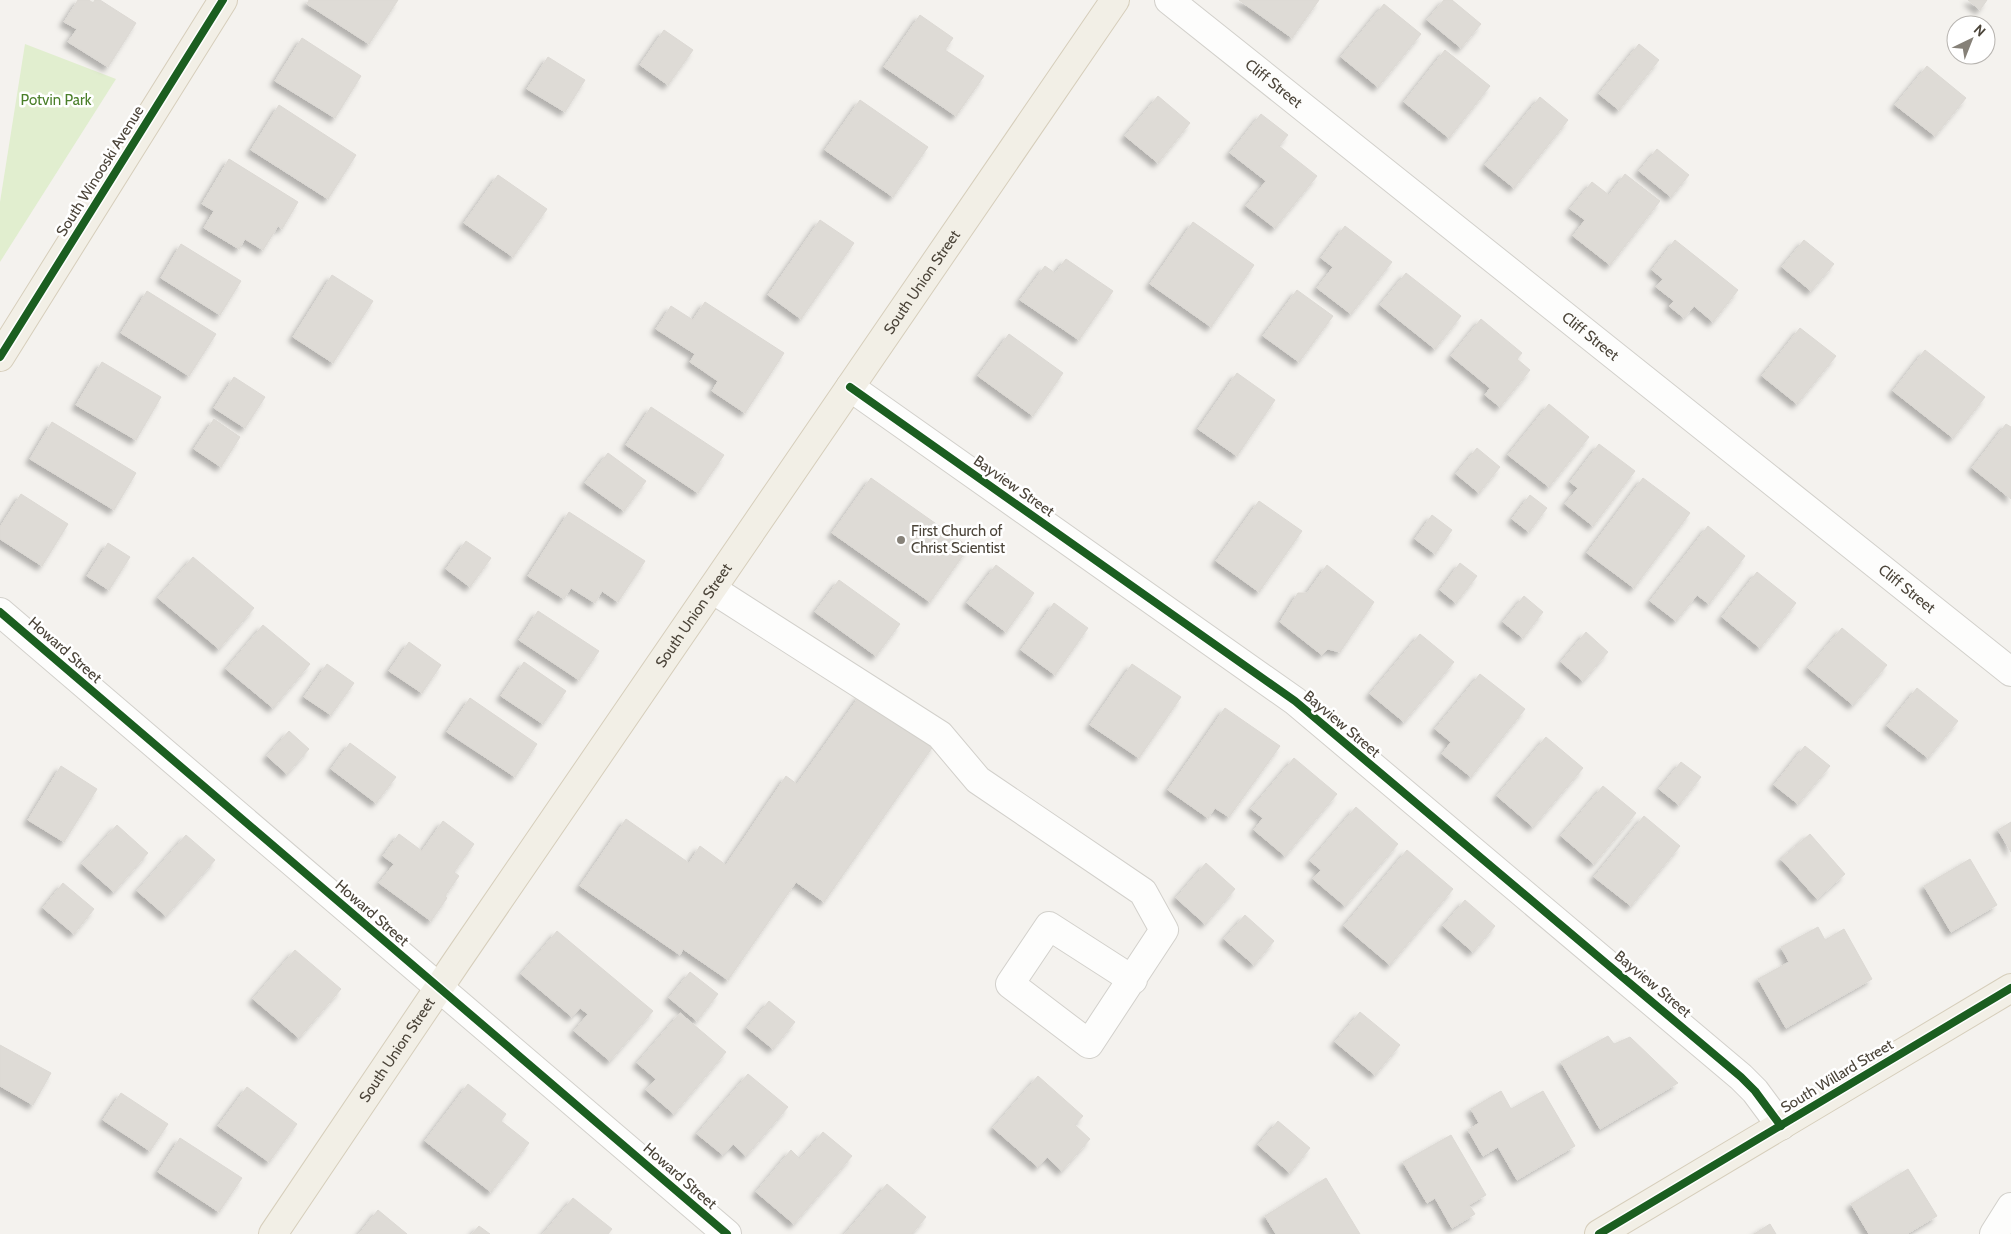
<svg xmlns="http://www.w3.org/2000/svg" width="2011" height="1234" viewBox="0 0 2011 1234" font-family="Cabin,sans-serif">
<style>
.green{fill:#e1eecf}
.building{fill:#dedbd6;stroke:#dcd9d4;filter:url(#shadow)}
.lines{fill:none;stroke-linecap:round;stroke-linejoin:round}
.minor-casing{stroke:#d2d0cb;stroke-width:30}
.major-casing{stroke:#d6cebb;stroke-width:30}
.minor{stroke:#fdfdfc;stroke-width:28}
.major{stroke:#f2efe6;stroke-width:28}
.cycleway-casing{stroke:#fff;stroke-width:11}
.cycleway{stroke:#1b5e20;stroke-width:8}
.poi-dot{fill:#868178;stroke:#fff;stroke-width:2}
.labels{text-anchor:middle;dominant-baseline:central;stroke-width:5;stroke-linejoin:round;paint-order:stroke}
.street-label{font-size:15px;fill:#4b4439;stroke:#fff}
.park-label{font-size:15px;fill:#4a7f2a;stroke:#fff}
.poi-label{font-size:15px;fill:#4b4439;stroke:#fff;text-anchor:start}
</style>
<defs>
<filter id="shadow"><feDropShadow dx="-4.5" dy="4.5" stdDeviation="2.5" flood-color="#0004"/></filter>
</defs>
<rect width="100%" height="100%" fill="#f4f2ee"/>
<polygon class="green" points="25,44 116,79 0,262 0,202"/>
<g class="building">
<polygon points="78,0 89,0 93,3 95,0 100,0 136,23 108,67 68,42 77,29 64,22"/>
<polygon points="309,0 398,0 369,44 307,4"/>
<polygon points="1239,0 1319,0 1292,38"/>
<polygon points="1444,0 1452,0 1481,24 1461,48 1427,20"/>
<polygon points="1968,0 1987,0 1980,10"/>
<polygon points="1384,4 1421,34 1378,87 1341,57"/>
<polygon points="920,15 953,38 945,50 984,76 956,116 884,67"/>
<polygon points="664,30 693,50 668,85 640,65"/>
<polygon points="302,38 361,76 335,118 275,81"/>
<polygon points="1639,44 1659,60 1619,110 1599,94"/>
<polygon points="1445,50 1490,86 1449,138 1404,102"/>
<polygon points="548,57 585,80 565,112 527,89"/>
<polygon points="1927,66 1966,98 1935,136 1895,105"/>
<polygon points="1158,96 1190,123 1158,163 1125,136"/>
<polygon points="1540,97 1568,120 1514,188 1485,165"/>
<polygon points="860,100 928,147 893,197 825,150"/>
<polygon points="279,105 356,155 328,199 251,150"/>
<polygon points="1261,114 1288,135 1279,146 1317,176 1275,228 1246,206 1266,181 1230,153"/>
<polygon points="1657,149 1689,175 1671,197 1639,171"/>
<polygon points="229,159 298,202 282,229 278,226 263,250 245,239 239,249 204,228 214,211 202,204"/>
<polygon points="1625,174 1660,201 1610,265 1573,236 1585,220 1570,209 1592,182 1609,195"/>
<polygon points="498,175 547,209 513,257 464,223"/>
<polygon points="820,220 854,243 801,319 768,295"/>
<polygon points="1193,222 1254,265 1211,327 1150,284"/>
<polygon points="1345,226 1392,262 1351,314 1317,288 1333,267 1321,258"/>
<polygon points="1675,240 1738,290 1713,322 1694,306 1684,318 1669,306 1674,301 1656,287 1663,279 1652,270"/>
<polygon points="1804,240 1834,264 1811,291 1782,267"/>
<polygon points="181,244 241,281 220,315 161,278"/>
<polygon points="1066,259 1113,291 1079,340 1020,300 1045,266 1055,273"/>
<polygon points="1406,273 1461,316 1435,349 1380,305"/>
<polygon points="332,275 373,301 333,363 293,337"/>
<polygon points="1297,290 1333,316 1299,362 1263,336"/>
<polygon points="147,291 216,334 189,376 121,333"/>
<polygon points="705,302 784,353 745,413 712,391 718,381 690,362 695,354 656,329 671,306 693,320"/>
<polygon points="1481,319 1522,353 1517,359 1530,370 1500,407 1485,395 1490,388 1451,356"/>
<polygon points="1800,328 1836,356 1797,404 1762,376"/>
<polygon points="1009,334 1063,373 1033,416 978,376"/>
<polygon points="1925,350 1985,397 1953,438 1893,391"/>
<polygon points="102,362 161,397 136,440 76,405"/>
<polygon points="1237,373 1275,400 1237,456 1198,429"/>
<polygon points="234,377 265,397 245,428 214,408"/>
<polygon points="1549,404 1589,437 1549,487 1508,455"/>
<polygon points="651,407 724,455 698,493 626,445"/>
<polygon points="214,419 240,437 221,467 194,449"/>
<polygon points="52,422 136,473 114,510 30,459"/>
<polygon points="2006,424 2011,427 2011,499 1972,468"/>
<polygon points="1599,444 1635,471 1593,526 1565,504 1578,488 1570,482"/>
<polygon points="1477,448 1500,467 1479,493 1456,474"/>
<polygon points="608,453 646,481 624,511 585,483"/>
<polygon points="871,478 969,547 930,602 832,533"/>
<polygon points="1643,478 1690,513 1634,588 1587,553"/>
<polygon points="21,494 68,524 42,566 0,539 0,527"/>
<polygon points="1530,495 1547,508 1529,532 1512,519"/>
<polygon points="1259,501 1302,531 1259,592 1216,561"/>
<polygon points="569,512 645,561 618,602 602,591 595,603 571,588 564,599 528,576"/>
<polygon points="1432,515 1452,530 1435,554 1415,539"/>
<polygon points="1708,526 1745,556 1709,604 1697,595 1676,621 1650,601"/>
<polygon points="466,541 491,558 470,587 446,569"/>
<polygon points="108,543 130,557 109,590 87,576"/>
<polygon points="193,557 254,608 219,649 158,598"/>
<polygon points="1460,563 1477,576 1456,603 1440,590"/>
<polygon points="996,565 1034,593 1006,632 967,603"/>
<polygon points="1327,565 1374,602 1340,652 1328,649 1322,655 1280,622 1298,593 1307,593"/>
<polygon points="1757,572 1796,603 1760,648 1722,617"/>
<polygon points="839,580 900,624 876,656 815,612"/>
<polygon points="1524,596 1543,612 1523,638 1503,622"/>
<polygon points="1054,603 1088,628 1055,675 1021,650"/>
<polygon points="538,611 599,651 579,680 519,640"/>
<polygon points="263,625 310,664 273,708 226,669"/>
<polygon points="1842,628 1887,665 1853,705 1808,668"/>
<polygon points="1586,632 1608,652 1583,681 1561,662"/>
<polygon points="1420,634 1454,662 1404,722 1370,694"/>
<polygon points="409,642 441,665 422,693 389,671"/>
<polygon points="524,662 566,691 543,724 501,696"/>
<polygon points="327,664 354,683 331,715 304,697"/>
<polygon points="1132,664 1181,697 1139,758 1090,725"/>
<polygon points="1480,674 1525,709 1471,777 1442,754 1451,742 1435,729"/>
<polygon points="1917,688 1958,721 1928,758 1887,726"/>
<polygon points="861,694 934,745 824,902 796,882 728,980 683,949 680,955 580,886 626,819 689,863 700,846 726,865 786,776 797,784"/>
<polygon points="470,698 537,744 515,777 447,732"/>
<polygon points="1225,708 1280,746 1229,817 1215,808 1208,818 1168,790"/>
<polygon points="289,731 309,749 287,774 267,756"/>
<polygon points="1546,737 1583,768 1533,827 1497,796"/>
<polygon points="350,743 396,777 376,803 331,769"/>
<polygon points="1805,746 1830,766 1798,804 1774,785"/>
<polygon points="1294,758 1337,794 1285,856 1254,830 1263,818 1251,809"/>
<polygon points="1681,762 1701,777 1679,805 1659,789"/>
<polygon points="61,766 97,789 64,842 28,820"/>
<polygon points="1603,786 1636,813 1594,864 1561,836"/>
<polygon points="1356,807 1398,844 1345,906 1313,879 1321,870 1310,861"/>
<polygon points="1644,816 1680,846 1631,906 1594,877"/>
<polygon points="443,821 474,844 454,872 459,876 445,896 447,898 431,921 379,883 394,864 383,856 399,834 422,851"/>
<polygon points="2011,822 2011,852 1998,830"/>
<polygon points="117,825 148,853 114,892 82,864"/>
<polygon points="1810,834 1845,874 1817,899 1781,859"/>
<polygon points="186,835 215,860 166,916 137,891"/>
<polygon points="1407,850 1453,889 1390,965 1344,926"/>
<polygon points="1970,859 1997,905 1951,932 1924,886"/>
<polygon points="1206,863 1235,889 1205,924 1176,898"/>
<polygon points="63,883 94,909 74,934 43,908"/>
<polygon points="1465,900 1495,926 1473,952 1443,926"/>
<polygon points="1245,915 1274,941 1254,965 1224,939"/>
<polygon points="1818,927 1825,940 1844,929 1872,979 1786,1028 1758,979 1789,962 1781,947"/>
<polygon points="557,931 653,1011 610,1061 574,1031 588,1014 580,1008 572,1017 521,974"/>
<polygon points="295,950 341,989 299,1038 253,999"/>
<polygon points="690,972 718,994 697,1021 669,998"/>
<polygon points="769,1001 795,1022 773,1049 747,1028"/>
<polygon points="1360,1012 1400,1045 1375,1075 1335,1042"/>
<polygon points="680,1013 726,1052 674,1114 646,1090 656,1079 637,1063"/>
<polygon points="1608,1036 1614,1044 1630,1037 1678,1083 1600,1129 1561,1062"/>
<polygon points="0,1045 51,1073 33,1105 0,1086"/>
<polygon points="748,1074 788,1107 746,1156 733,1144 723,1155 697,1134"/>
<polygon points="1038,1076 1083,1116 1075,1125 1090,1139 1062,1171 1047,1157 1038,1167 993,1128"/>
<polygon points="468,1084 506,1114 501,1121 529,1143 491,1192 425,1141"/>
<polygon points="247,1087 297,1124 269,1162 218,1126"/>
<polygon points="1501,1091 1511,1109 1543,1091 1575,1146 1517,1180 1498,1147 1483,1156 1468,1130 1479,1123 1471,1109"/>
<polygon points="121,1093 168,1124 150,1151 103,1120"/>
<polygon points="1278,1121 1310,1148 1290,1173 1258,1145"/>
<polygon points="823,1132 852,1156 794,1224 756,1192 791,1150 800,1159"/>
<polygon points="1451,1135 1486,1195 1469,1205 1475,1214 1452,1228 1435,1198 1427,1203 1403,1162"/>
<polygon points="180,1138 242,1178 219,1212 158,1172"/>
<polygon points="1908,1169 1937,1216 1907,1234 1869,1234 1851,1204"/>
<polygon points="1326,1178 1360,1234 1276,1234 1265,1216"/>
<polygon points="887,1184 926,1217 912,1234 845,1234"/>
<polygon points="573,1198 612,1229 608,1234 543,1234"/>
<polygon points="378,1210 407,1234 359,1234"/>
<polygon points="1770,1224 1776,1234 1754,1234"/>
<polygon points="479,1226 490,1234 472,1234"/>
</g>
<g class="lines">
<defs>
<g id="minor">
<path id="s1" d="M1169 0 2011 672"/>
<polyline points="850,387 1295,701 1741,1077 1755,1091 1781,1126"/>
<polyline points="712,589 940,735 978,780 1143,892 1164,930 1089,1044 1010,984 1049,926 1133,980"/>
<polyline points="0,612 727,1234"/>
<polyline points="1994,1234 2011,1207"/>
</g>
<g id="major">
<polyline points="0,357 223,0"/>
<path id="s2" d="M273 1234 457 961 1115 0"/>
<polyline points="1599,1234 2011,988"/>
</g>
</defs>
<use href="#minor" class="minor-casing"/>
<use href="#major" class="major-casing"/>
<use href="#minor" class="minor"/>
<use href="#major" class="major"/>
<defs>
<g id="cycleway">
<polyline points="0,357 223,0"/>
<polyline points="850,387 1295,701 1741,1077 1755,1091 1781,1126"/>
<polyline points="0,612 727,1234"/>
<polyline points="1599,1234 2011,988"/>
</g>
</defs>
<use href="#cycleway" class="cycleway-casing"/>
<use href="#cycleway" class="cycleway"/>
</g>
<circle class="poi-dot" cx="901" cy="540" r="5"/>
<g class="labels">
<g class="street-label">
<text stroke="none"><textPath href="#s1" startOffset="134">Cliff Street</textPath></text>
<text transform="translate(100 171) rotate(-58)">South Winooski Avenue</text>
<text stroke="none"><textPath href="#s2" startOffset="1152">South Union Street</textPath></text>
<text stroke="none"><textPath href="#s1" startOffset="539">Cliff Street</textPath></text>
<text transform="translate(1014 486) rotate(35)">Bayview Street</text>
<text stroke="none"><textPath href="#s1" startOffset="944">Cliff Street</textPath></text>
<text stroke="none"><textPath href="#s2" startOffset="748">South Union Street</textPath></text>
<text transform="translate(65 650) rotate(41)">Howard Street</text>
<text transform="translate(1342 724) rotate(40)">Bayview Street</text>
<text transform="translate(372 913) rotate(41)">Howard Street</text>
<text transform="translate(1653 984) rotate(40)">Bayview Street</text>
<text stroke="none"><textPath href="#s2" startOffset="222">South Union Street</textPath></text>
<text transform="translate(1837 1076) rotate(-31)">South Willard Street</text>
<text transform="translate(680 1176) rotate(41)">Howard Street</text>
</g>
<g class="park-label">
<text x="56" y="100">Potvin Park</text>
</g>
<g class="poi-label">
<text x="911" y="531">First Church of<tspan x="911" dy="17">Christ Scientist</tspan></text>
</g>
</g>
<g transform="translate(1971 40) rotate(43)"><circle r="24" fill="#ffffff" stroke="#b7b4b0"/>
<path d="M0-4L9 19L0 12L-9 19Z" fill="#868178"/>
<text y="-8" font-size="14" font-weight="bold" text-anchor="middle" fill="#4b4439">N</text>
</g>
</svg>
